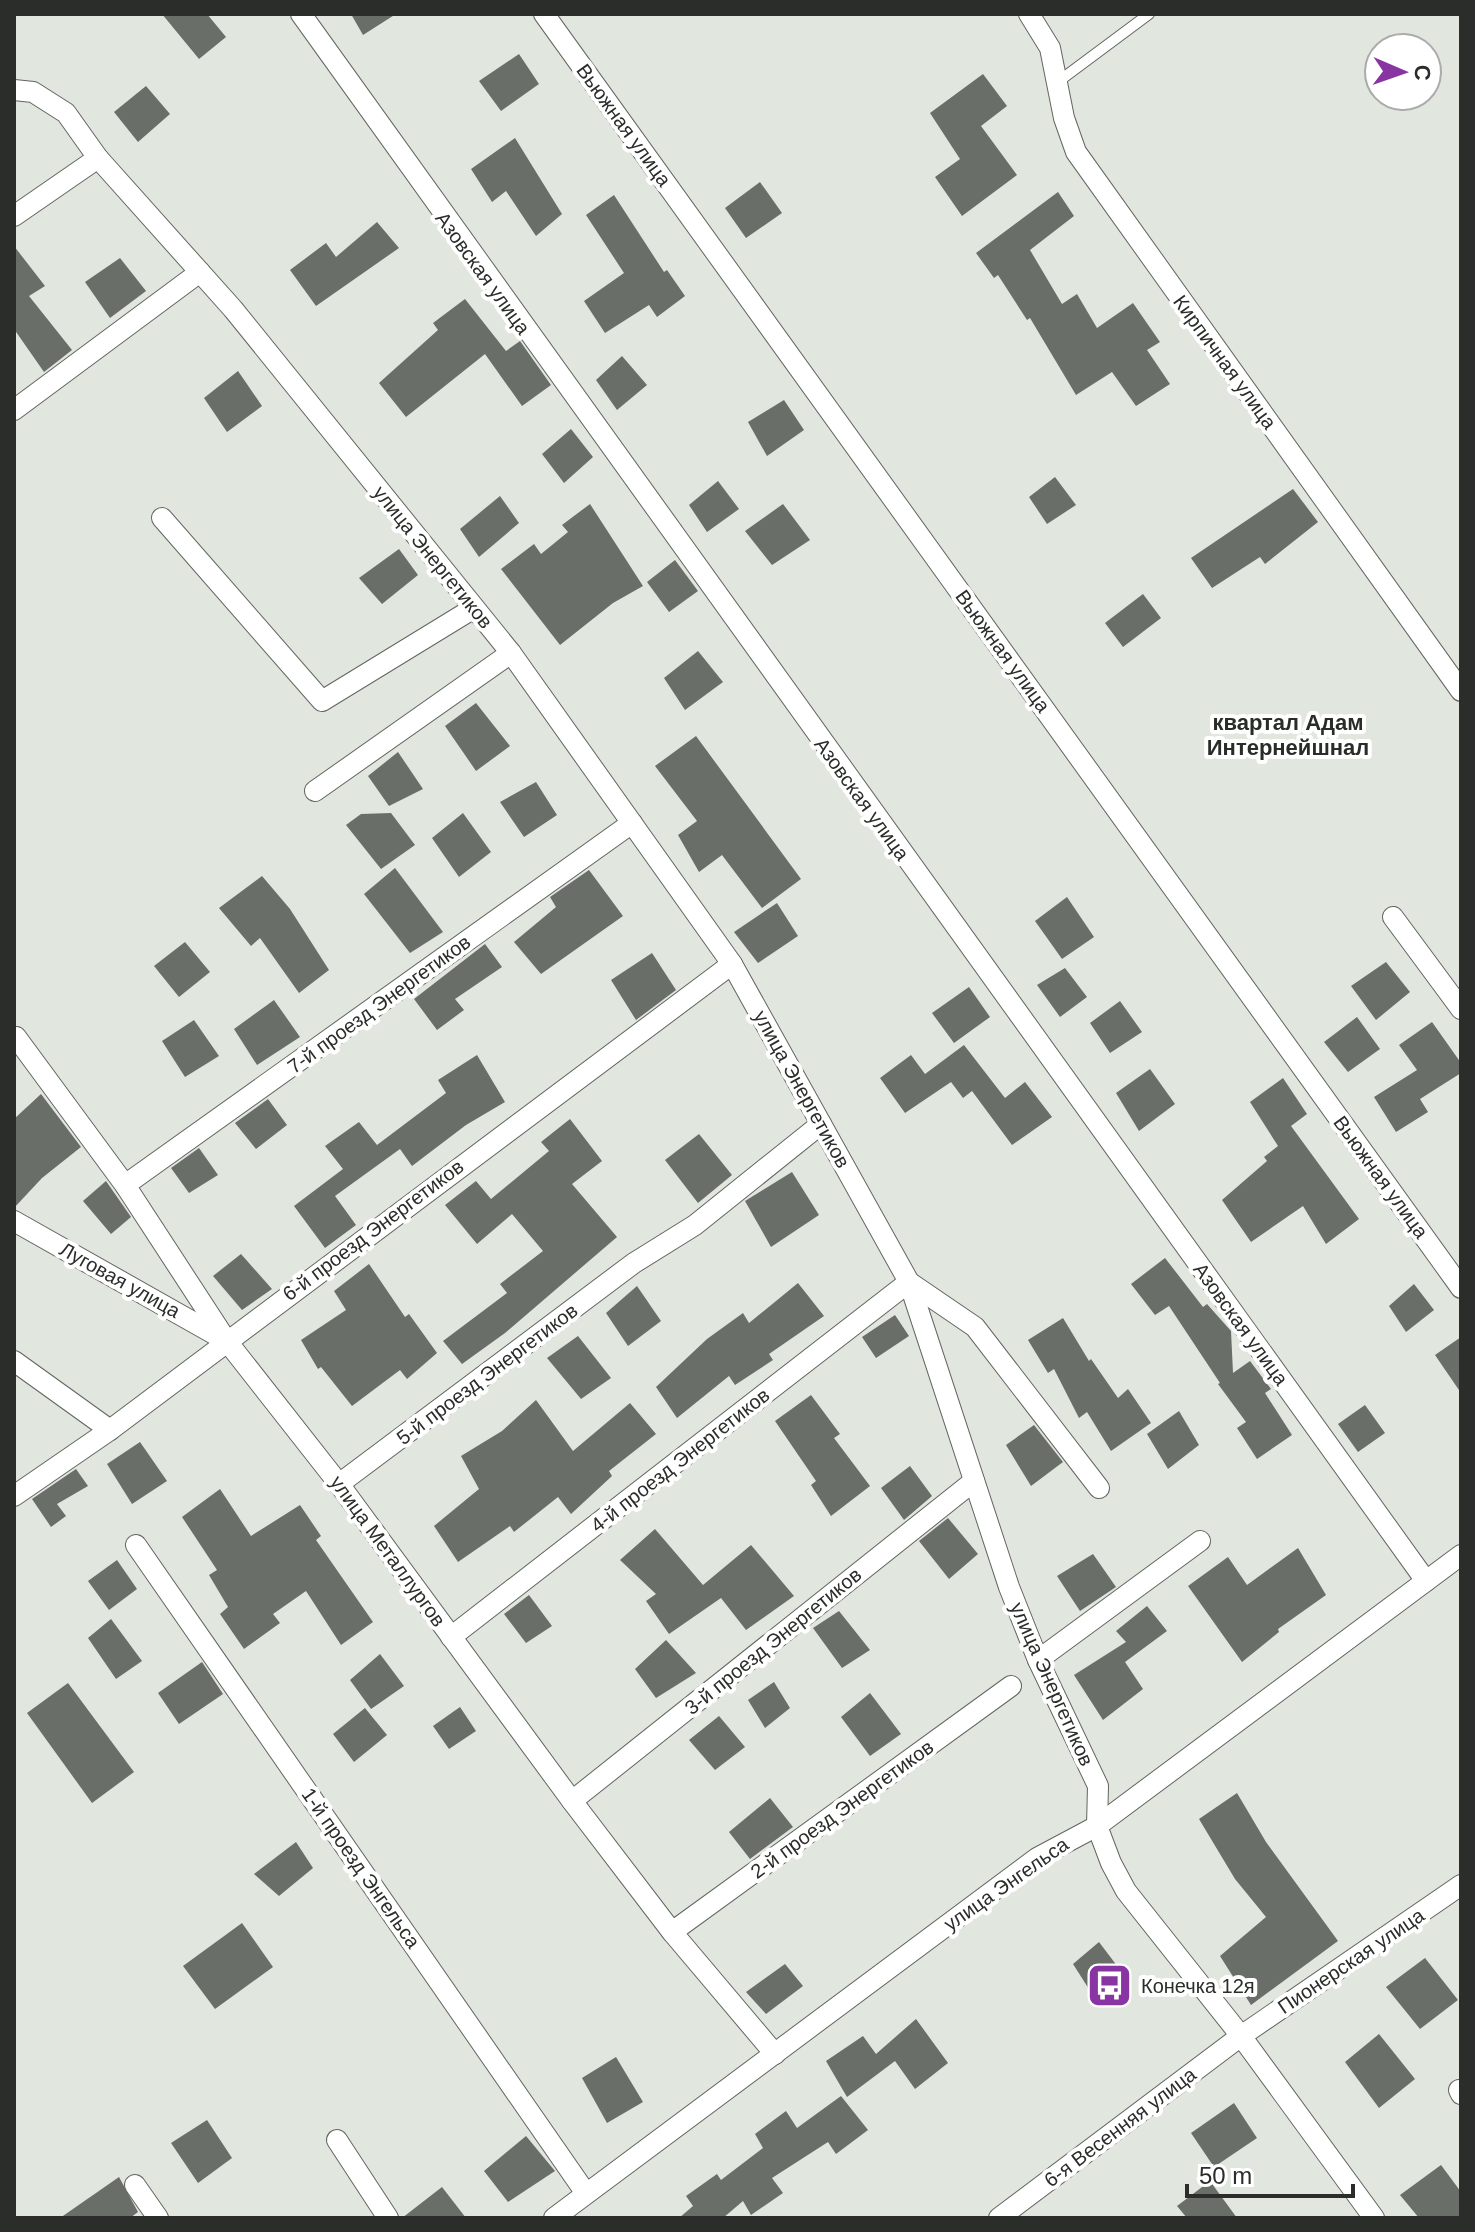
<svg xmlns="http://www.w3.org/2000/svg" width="1475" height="2232" viewBox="0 0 1475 2232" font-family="Helvetica,sans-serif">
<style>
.building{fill:#696e68}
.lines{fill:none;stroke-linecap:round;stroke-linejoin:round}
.service-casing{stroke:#616660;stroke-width:12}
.minor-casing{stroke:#616660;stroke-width:22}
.service{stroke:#fff;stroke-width:10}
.minor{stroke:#fff;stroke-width:20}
.labels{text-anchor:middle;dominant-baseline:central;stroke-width:8;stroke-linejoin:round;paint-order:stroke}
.street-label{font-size:20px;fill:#2b2d2a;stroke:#fff}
.poi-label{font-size:20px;fill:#2b2d2a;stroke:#fff;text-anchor:start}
.neighbourhood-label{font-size:22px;font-weight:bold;fill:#292d27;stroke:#fff}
</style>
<rect width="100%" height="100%" fill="#e1e6df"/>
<g class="building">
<polygon points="162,14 207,14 226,37 199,59"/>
<polygon points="351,14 396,14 363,35"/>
<polygon points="519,54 539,84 501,111 479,81"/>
<polygon points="983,74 1007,106 981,126 1017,175 962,216 935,177 960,159 930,113"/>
<polygon points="146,86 170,114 138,142 114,112"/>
<polygon points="515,138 562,214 536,236 506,191 492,202 471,169"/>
<polygon points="760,182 782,213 746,238 725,208"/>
<polygon points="1058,192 1074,216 1030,250 1062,304 1077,294 1097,328 1133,303 1160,342 1147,350 1170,384 1136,406 1112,372 1076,395 1030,318 1027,320 998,275 994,278 976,253"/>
<polygon points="614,195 664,272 667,270 685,296 657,317 649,305 605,333 584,301 624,273 586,215"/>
<polygon points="377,222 399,248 316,306 290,270 326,243 336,257"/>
<polygon points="14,246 45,286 29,296 72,350 44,372 14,329"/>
<polygon points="120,258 146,291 110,318 85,282"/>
<polygon points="465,299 506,351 520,341 551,385 522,406 485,354 406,417 379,383 438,330 433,323"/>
<polygon points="622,356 647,385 617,410 596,380"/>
<polygon points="238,371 262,406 227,432 204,398"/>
<polygon points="784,400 804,430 767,456 748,422"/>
<polygon points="571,429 593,457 564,483 542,454"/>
<polygon points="1055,477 1076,505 1047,524 1029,497"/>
<polygon points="718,481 739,509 707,532 689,505"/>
<polygon points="1293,489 1318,522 1265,564 1260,557 1212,588 1191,558"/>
<polygon points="500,496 519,523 479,557 460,529"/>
<polygon points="590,504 643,586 613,603 560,645 501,569 534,544 541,554 568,532 562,525"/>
<polygon points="783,504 810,540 772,565 745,531"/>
<polygon points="399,549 418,575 382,604 359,578"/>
<polygon points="675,560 698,591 669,612 647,582"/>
<polygon points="1143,594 1161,618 1123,647 1105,623"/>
<polygon points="698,651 723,682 685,710 664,678"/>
<polygon points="476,703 510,746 476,771 445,726"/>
<polygon points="696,736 801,879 762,908 722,855 699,872 678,835 697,821 655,766"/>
<polygon points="398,752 423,789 389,806 368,776"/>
<polygon points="536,782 557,815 524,837 500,802"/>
<polygon points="391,813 415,845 381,869 346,825 361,814"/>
<polygon points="463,813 491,852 459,877 432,838"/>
<polygon points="395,868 443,932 410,953 364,894"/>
<polygon points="589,870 623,916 541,974 514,942 556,907 550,897"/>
<polygon points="262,876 290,909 329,970 299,993 260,938 251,946 219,908"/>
<polygon points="1067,897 1094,937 1062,959 1035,921"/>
<polygon points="777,903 798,936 758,963 734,932"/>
<polygon points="185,942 210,972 179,997 154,966"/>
<polygon points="485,944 502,967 455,999 464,1010 437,1030 414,999"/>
<polygon points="652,953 676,990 636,1020 611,980"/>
<polygon points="1386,962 1410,992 1376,1020 1351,986"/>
<polygon points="1065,968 1087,997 1060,1017 1037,985"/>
<polygon points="969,987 990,1017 954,1043 932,1013"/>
<polygon points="274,1000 300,1037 257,1065 234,1029"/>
<polygon points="1120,1001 1142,1032 1110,1053 1090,1023"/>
<polygon points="1357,1017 1380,1049 1348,1072 1324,1042"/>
<polygon points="194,1020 219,1056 185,1077 162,1041"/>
<polygon points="1432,1022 1461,1063 1461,1073 1420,1099 1428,1112 1396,1132 1374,1097 1417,1070 1399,1045"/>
<polygon points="964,1045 1005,1098 1025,1082 1052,1117 1012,1145 972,1091 963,1098 951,1082 905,1113 880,1078 911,1055 925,1074"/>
<polygon points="477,1055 505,1102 466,1125 412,1166 400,1149 335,1196 356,1225 325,1248 294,1206 343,1169 325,1146 359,1122 377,1145 446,1093 438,1080"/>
<polygon points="1150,1069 1175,1104 1139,1131 1116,1093"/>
<polygon points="1283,1078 1307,1114 1291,1126 1359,1219 1326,1244 1303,1206 1251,1242 1222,1200 1267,1161 1264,1157 1278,1146 1250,1102"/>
<polygon points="41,1094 81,1147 42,1178 14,1208 14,1119"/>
<polygon points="268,1099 287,1125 256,1149 235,1123"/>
<polygon points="570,1119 602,1161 572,1184 617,1237 505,1333 462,1364 443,1341 507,1293 500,1284 543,1251 512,1214 477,1244 445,1205 476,1181 491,1199 549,1151 541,1142"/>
<polygon points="699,1134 732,1175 698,1203 665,1160"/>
<polygon points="199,1148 218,1175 189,1193 171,1168"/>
<polygon points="792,1172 819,1215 771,1247 745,1201"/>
<polygon points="106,1181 131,1217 111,1234 83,1201"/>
<polygon points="241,1254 272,1289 242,1310 213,1276"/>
<polygon points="1165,1258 1203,1307 1207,1304 1231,1331 1233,1373 1250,1361 1271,1389 1265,1393 1292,1435 1257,1459 1237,1428 1246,1422 1218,1384 1220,1383 1169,1306 1155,1315 1131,1284"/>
<polygon points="369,1264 405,1317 409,1314 437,1353 407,1379 400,1370 352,1406 321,1367 318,1369 301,1340 346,1310 334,1291"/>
<polygon points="798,1283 824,1316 769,1354 773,1360 735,1385 729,1376 677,1418 656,1387 707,1339 743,1313 749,1323"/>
<polygon points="1414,1284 1434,1310 1406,1332 1389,1306"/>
<polygon points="637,1286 661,1321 628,1346 606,1313"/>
<polygon points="895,1315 909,1336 876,1358 862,1337"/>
<polygon points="1063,1318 1089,1361 1091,1359 1118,1398 1128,1389 1151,1423 1111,1451 1087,1412 1079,1418 1054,1369 1048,1373 1028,1340"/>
<polygon points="578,1336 611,1378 581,1399 547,1358"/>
<polygon points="1461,1337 1461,1393 1435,1355"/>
<polygon points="811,1395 840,1434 834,1438 870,1486 831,1516 811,1485 816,1481 775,1421"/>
<polygon points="536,1400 573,1451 630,1403 656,1434 609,1471 612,1476 571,1514 558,1497 514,1532 510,1526 458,1562 434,1526 479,1489 461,1456 502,1431"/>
<polygon points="1365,1405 1385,1433 1358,1452 1338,1424"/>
<polygon points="1179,1411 1199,1445 1168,1469 1147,1434"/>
<polygon points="1034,1425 1063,1462 1031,1486 1006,1445"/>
<polygon points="140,1442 167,1481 132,1504 107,1464"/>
<polygon points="910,1466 932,1496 904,1520 881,1488"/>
<polygon points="76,1469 88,1486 57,1504 66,1516 51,1527 32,1499"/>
<polygon points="220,1489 251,1536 300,1505 321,1536 316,1540 373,1622 341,1645 306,1591 273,1614 280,1623 244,1649 220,1614 228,1607 209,1575 217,1570 182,1517"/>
<polygon points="948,1518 978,1554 949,1579 919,1541"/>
<polygon points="655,1529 703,1585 751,1545 794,1596 746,1630 721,1598 669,1634 646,1601 656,1594 620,1560"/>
<polygon points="1298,1548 1326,1595 1278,1629 1279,1632 1242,1662 1188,1586 1228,1557 1247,1585"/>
<polygon points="1093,1554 1116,1587 1080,1611 1057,1576"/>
<polygon points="117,1560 137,1589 109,1610 88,1581"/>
<polygon points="529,1595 552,1626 526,1643 504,1614"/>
<polygon points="1147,1606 1167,1631 1125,1662 1143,1689 1103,1720 1074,1675 1126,1642 1116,1631"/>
<polygon points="839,1611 870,1650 842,1668 813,1628"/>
<polygon points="111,1619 142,1661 116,1679 88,1638"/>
<polygon points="666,1640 696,1673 656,1698 635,1669"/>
<polygon points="380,1654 404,1686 371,1709 350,1680"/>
<polygon points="202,1662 223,1694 179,1724 158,1693"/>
<polygon points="774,1682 790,1708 765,1728 748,1700"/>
<polygon points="68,1683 134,1772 92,1803 27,1713"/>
<polygon points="870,1693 901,1734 870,1756 841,1717"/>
<polygon points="460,1707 476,1731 449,1749 433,1726"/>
<polygon points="365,1708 387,1735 354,1762 333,1734"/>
<polygon points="719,1716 745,1747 715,1770 689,1740"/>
<polygon points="1237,1793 1266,1842 1338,1941 1251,2005 1220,1956 1266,1917 1235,1879 1199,1819"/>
<polygon points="770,1798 793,1827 750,1859 729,1832"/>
<polygon points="296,1842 313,1868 279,1896 254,1874"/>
<polygon points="242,1923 273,1967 215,2009 183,1966"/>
<polygon points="1099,1942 1124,1975 1094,1997 1073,1964"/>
<polygon points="1425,1958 1458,2000 1420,2029 1386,1987"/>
<polygon points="785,1964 803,1986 766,2014 746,1992"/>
<polygon points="916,2019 948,2063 915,2089 895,2061 847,2097 826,2061 863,2036 876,2054"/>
<polygon points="1379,2034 1415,2079 1379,2108 1345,2062"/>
<polygon points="616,2057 643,2102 607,2123 582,2078"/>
<polygon points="841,2096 868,2130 836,2154 828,2142 772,2178 783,2193 751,2215 743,2201 723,2218 679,2218 693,2206 686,2196 717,2174 721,2180 763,2148 755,2134 786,2111 797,2128"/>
<polygon points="1234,2103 1257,2138 1214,2167 1191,2133"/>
<polygon points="207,2120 232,2158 198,2183 171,2143"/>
<polygon points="526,2136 555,2171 508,2202 484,2171"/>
<polygon points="1441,2165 1461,2192 1461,2218 1419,2218 1400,2195"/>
<polygon points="119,2177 138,2212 130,2218 60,2218"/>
<polygon points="1210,2181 1237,2218 1187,2218 1177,2206"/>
<polygon points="442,2187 466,2218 402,2218"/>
</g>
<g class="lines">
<defs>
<polyline id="service" points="1059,81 1149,14"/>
<g id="minor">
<polyline points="301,14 1426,1581"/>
<polyline points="544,14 1461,1288"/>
<polyline points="1029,14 1050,48 1064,118 1076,152 1461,691"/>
<polyline points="14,90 33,92 66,113 98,158 233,309 511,653 732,964 909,1282 1009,1587 1038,1660 1098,1786 1097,1826 1111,1863 1126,1891 1241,2036 1374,2218"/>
<polyline points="14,216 98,158"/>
<polyline points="14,410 200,272"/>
<polyline points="162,518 322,701 474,608"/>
<polyline points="315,791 511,653"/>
<polyline points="1393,917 1461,1009"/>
<polyline points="16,1037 125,1185 226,1340 339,1484 572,1801 672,1932 775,2054"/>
<polyline points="125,1185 632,823"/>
<polyline points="14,1221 223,1339"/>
<polyline points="14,1361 110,1430"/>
<polyline points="339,1484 634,1263 695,1225 821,1124"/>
<polyline points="14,1496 110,1430 732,964"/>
<polyline points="136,1545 585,2192"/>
<polyline points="451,1637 909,1282 975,1327 1099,1488"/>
<polyline points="1038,1660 1200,1541"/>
<polyline points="572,1801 974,1481"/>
<polyline points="672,1932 1011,1686"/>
<polyline points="1459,2090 1461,2094"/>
<polyline points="337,2140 388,2218"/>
<polyline points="135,2185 158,2218"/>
<polyline points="554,2218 1037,1858 1097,1826 1461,1555"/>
<polyline points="999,2218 1241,2036 1461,1885"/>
</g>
</defs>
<use href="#service" class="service-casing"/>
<use href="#minor" class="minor-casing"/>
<use href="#service" class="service"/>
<use href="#minor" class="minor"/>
</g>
<defs>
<symbol id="bus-square" viewBox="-11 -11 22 22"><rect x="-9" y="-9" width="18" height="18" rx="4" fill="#8834a2" stroke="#fff"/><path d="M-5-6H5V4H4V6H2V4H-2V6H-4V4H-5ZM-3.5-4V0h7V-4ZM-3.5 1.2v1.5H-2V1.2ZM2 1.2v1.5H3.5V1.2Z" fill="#fff"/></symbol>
</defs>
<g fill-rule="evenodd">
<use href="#bus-square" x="1084" y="1960" width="51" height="51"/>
</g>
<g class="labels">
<g class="street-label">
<text transform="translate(624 125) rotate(54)">Вьюжная улица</text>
<text transform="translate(483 273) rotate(54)">Азовская улица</text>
<text transform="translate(1225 362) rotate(54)">Кирпичная улица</text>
<text transform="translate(433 557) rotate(51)">улица Энергетиков</text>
<text transform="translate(1003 651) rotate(54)">Вьюжная улица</text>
<text transform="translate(862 799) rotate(54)">Азовская улица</text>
<text transform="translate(379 1004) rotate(-36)">7-й проезд Энергетиков</text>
<text transform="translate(802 1089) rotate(61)">улица Энергетиков</text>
<text transform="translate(1381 1177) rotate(54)">Вьюжная улица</text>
<text transform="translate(373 1230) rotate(-37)">6-й проезд Энергетиков</text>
<text transform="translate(120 1280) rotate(29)">Луговая улица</text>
<text transform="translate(1241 1324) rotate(54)">Азовская улица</text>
<text transform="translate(487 1374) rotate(-37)">5-й проезд Энергетиков</text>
<text transform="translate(680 1460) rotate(-38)">4-й проезд Энергетиков</text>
<text transform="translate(388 1551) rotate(54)">улица Металлургов</text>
<text transform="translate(773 1641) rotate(-39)">3-й проезд Энергетиков</text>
<text transform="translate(1052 1684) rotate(66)">улица Энергетиков</text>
<text transform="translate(842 1809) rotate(-36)">2-й проезд Энергетиков</text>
<text transform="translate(361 1868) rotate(55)">1-й проезд Энгельса</text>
<text transform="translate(1006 1884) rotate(-35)">улица Энгельса</text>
<text transform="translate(1351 1961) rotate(-34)">Пионерская улица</text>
<text transform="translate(1120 2127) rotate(-37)">6-я Весенняя улица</text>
</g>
<g class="poi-label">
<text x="1141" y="1986">Конечка 12я</text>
</g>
<g class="neighbourhood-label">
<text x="1288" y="722">квартал Адам<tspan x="1288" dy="25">Интернейшнал</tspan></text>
</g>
</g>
<rect width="1475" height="2232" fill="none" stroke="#2b2d2a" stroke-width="32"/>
<g transform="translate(1403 72) rotate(92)"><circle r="38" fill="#ffffff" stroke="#aaabaa" stroke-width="2"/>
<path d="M0-6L14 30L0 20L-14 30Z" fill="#8834a2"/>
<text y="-12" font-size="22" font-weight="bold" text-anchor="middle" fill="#2b2d2a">С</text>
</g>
<path d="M1187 2184v12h166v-12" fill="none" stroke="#2b2d2a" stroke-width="4"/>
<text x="1199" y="2184" font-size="24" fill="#2b2d2a" stroke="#ffffff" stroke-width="6" paint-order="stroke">50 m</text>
</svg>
